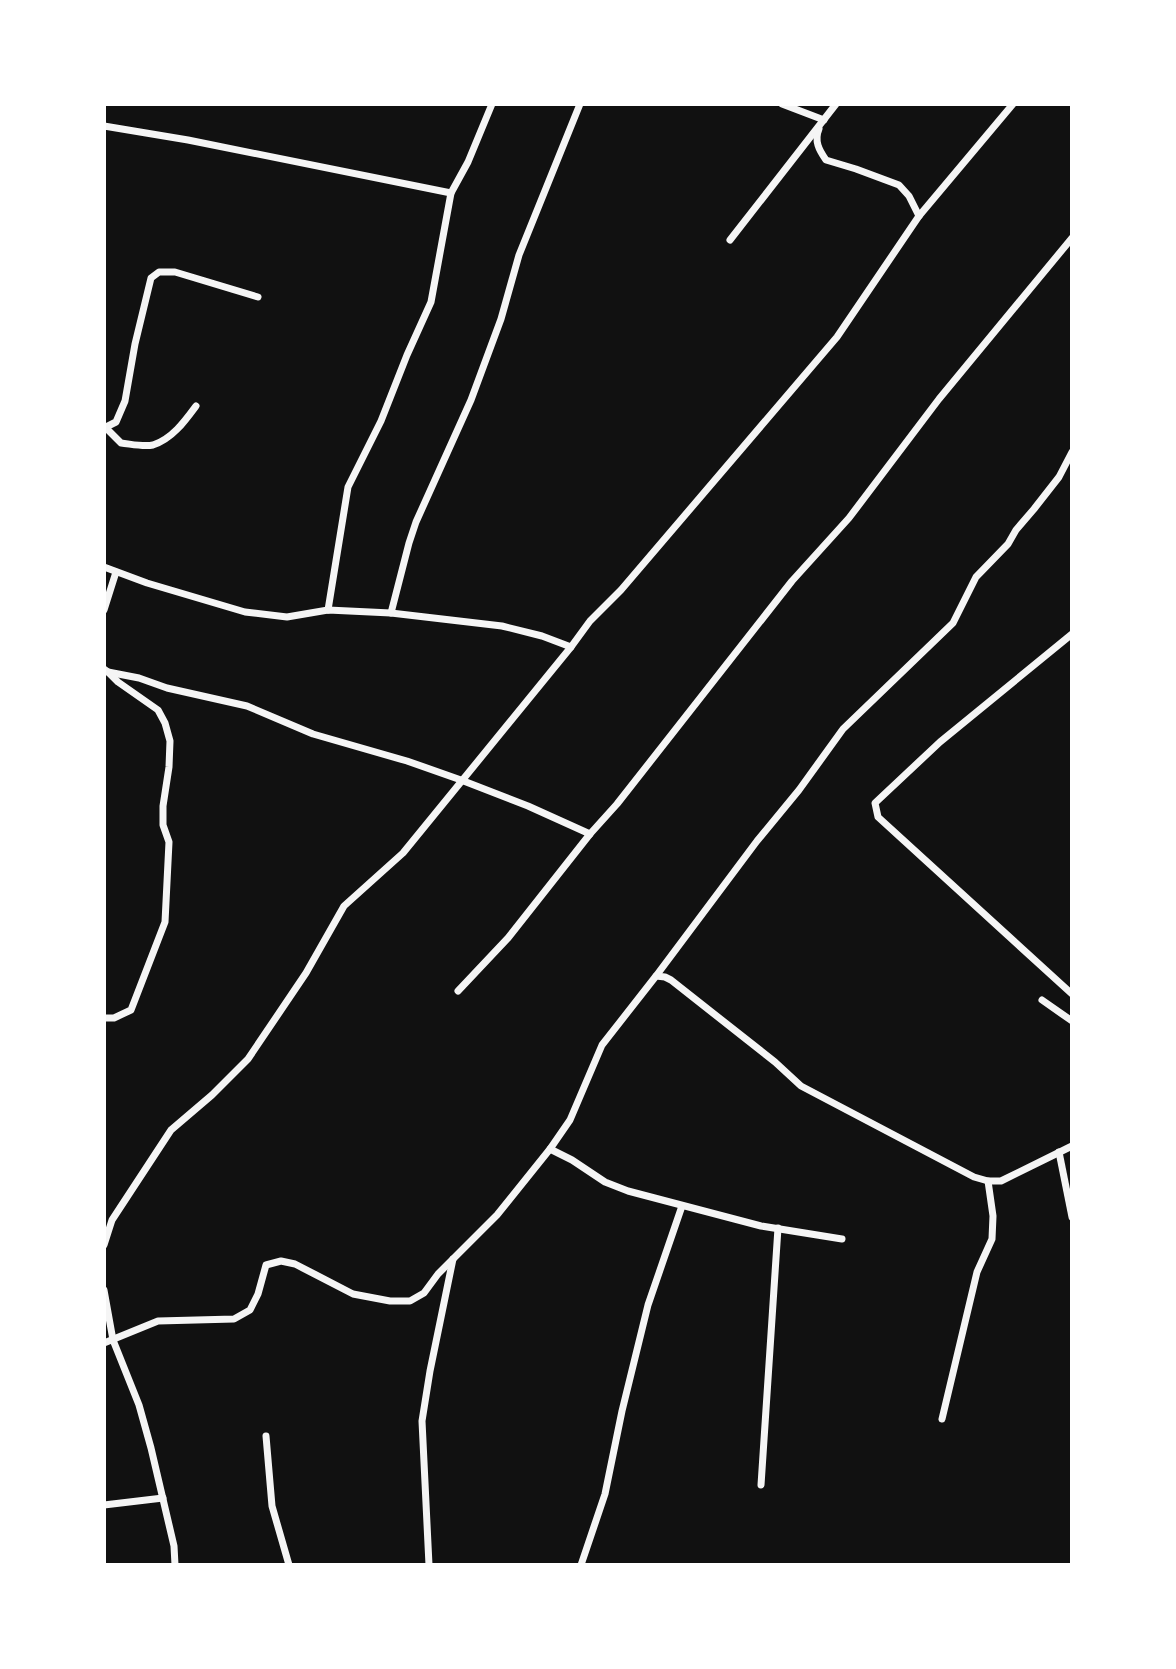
<svg xmlns="http://www.w3.org/2000/svg" width="1176" height="1669" viewBox="0 0 1176 1669" font-family="Jost,sans-serif">
<style>
.lines{fill:none;stroke-linecap:round;stroke-linejoin:round}
.minor{stroke:#f5f5f5;stroke-width:7}
</style>
<rect width="100%" height="100%" fill="#111"/>
<g class="lines">
<g class="minor">
<polyline points="782,104 824,120"/>
<polyline points="104,126 188,140 451,193"/>
<path d="M819 129C814 141 819 150 826 160L856 169 899 185 909 196 919 216"/>
<polyline points="730,240 836,104"/>
<polyline points="104,428 116,422 125,401 135,344 151,278 159,272 175,272 258,297"/>
<path d="M106 428 121 443C131 444 143 447 153 445 172 439 185 421 196 406"/>
<polyline points="104,567 147,583 245,612 287,617 328,610 391,613 502,626 542,636 571,647"/>
<polyline points="104,610 116,572"/>
<polyline points="328,610 348,487 381,421 407,355 431,302 451,193 468,162 492,104"/>
<polyline points="391,613 409,543 416,522 471,400 501,319 519,255 580,104"/>
<polyline points="1072,634 940,742 875,803 878,817 1072,994"/>
<polyline points="104,669 108,672 139,678 167,688 247,706 313,734 407,761 461,780 528,806 590,834"/>
<polyline points="656,976 757,841 799,790 843,729 953,623 976,577 1008,544 1016,530 1034,509 1059,477 1072,452"/>
<polyline points="458,991 508,938 590,834 617,804 792,581 849,518 939,399 1072,238"/>
<polyline points="1042,1000 1072,1021"/>
<polyline points="104,1018 114,1018 131,1010 165,922 169,842 163,825 163,806 169,767 170,741 165,723 158,710 118,682 108,672"/>
<polyline points="550,1149 572,1160 605,1182 628,1191 761,1226 842,1239"/>
<polyline points="1059,1152 1072,1217"/>
<polyline points="104,1245 112,1220 171,1130 212,1095 248,1059 306,973 344,906 403,853 571,647 590,621 621,590 837,337 919,216 1013,104"/>
<polyline points="104,1290 113,1340 139,1405 151,1448 174,1546 175,1565"/>
<polyline points="104,1343 158,1321 234,1319 250,1310 258,1294 266,1265 281,1261 295,1264 353,1294 390,1301 410,1301 424,1293 438,1274 497,1215 550,1149 570,1120 602,1045 656,976 665,977 671,980 775,1062 801,1086 974,1177 988,1181 1001,1181 1072,1146"/>
<polyline points="942,1419 977,1272 992,1239 993,1216 988,1181"/>
<polyline points="266,1436 272,1506 289,1565"/>
<polyline points="761,1485 778,1228"/>
<polyline points="104,1505 163,1498"/>
<polyline points="429,1565 422,1421 430,1371 453,1259"/>
<polyline points="581,1565 605,1494 622,1411 648,1305 682,1206"/>
</g>
</g>
<rect width="1176" height="1669" fill="none" stroke="#ffffff" stroke-width="212"/>
</svg>
